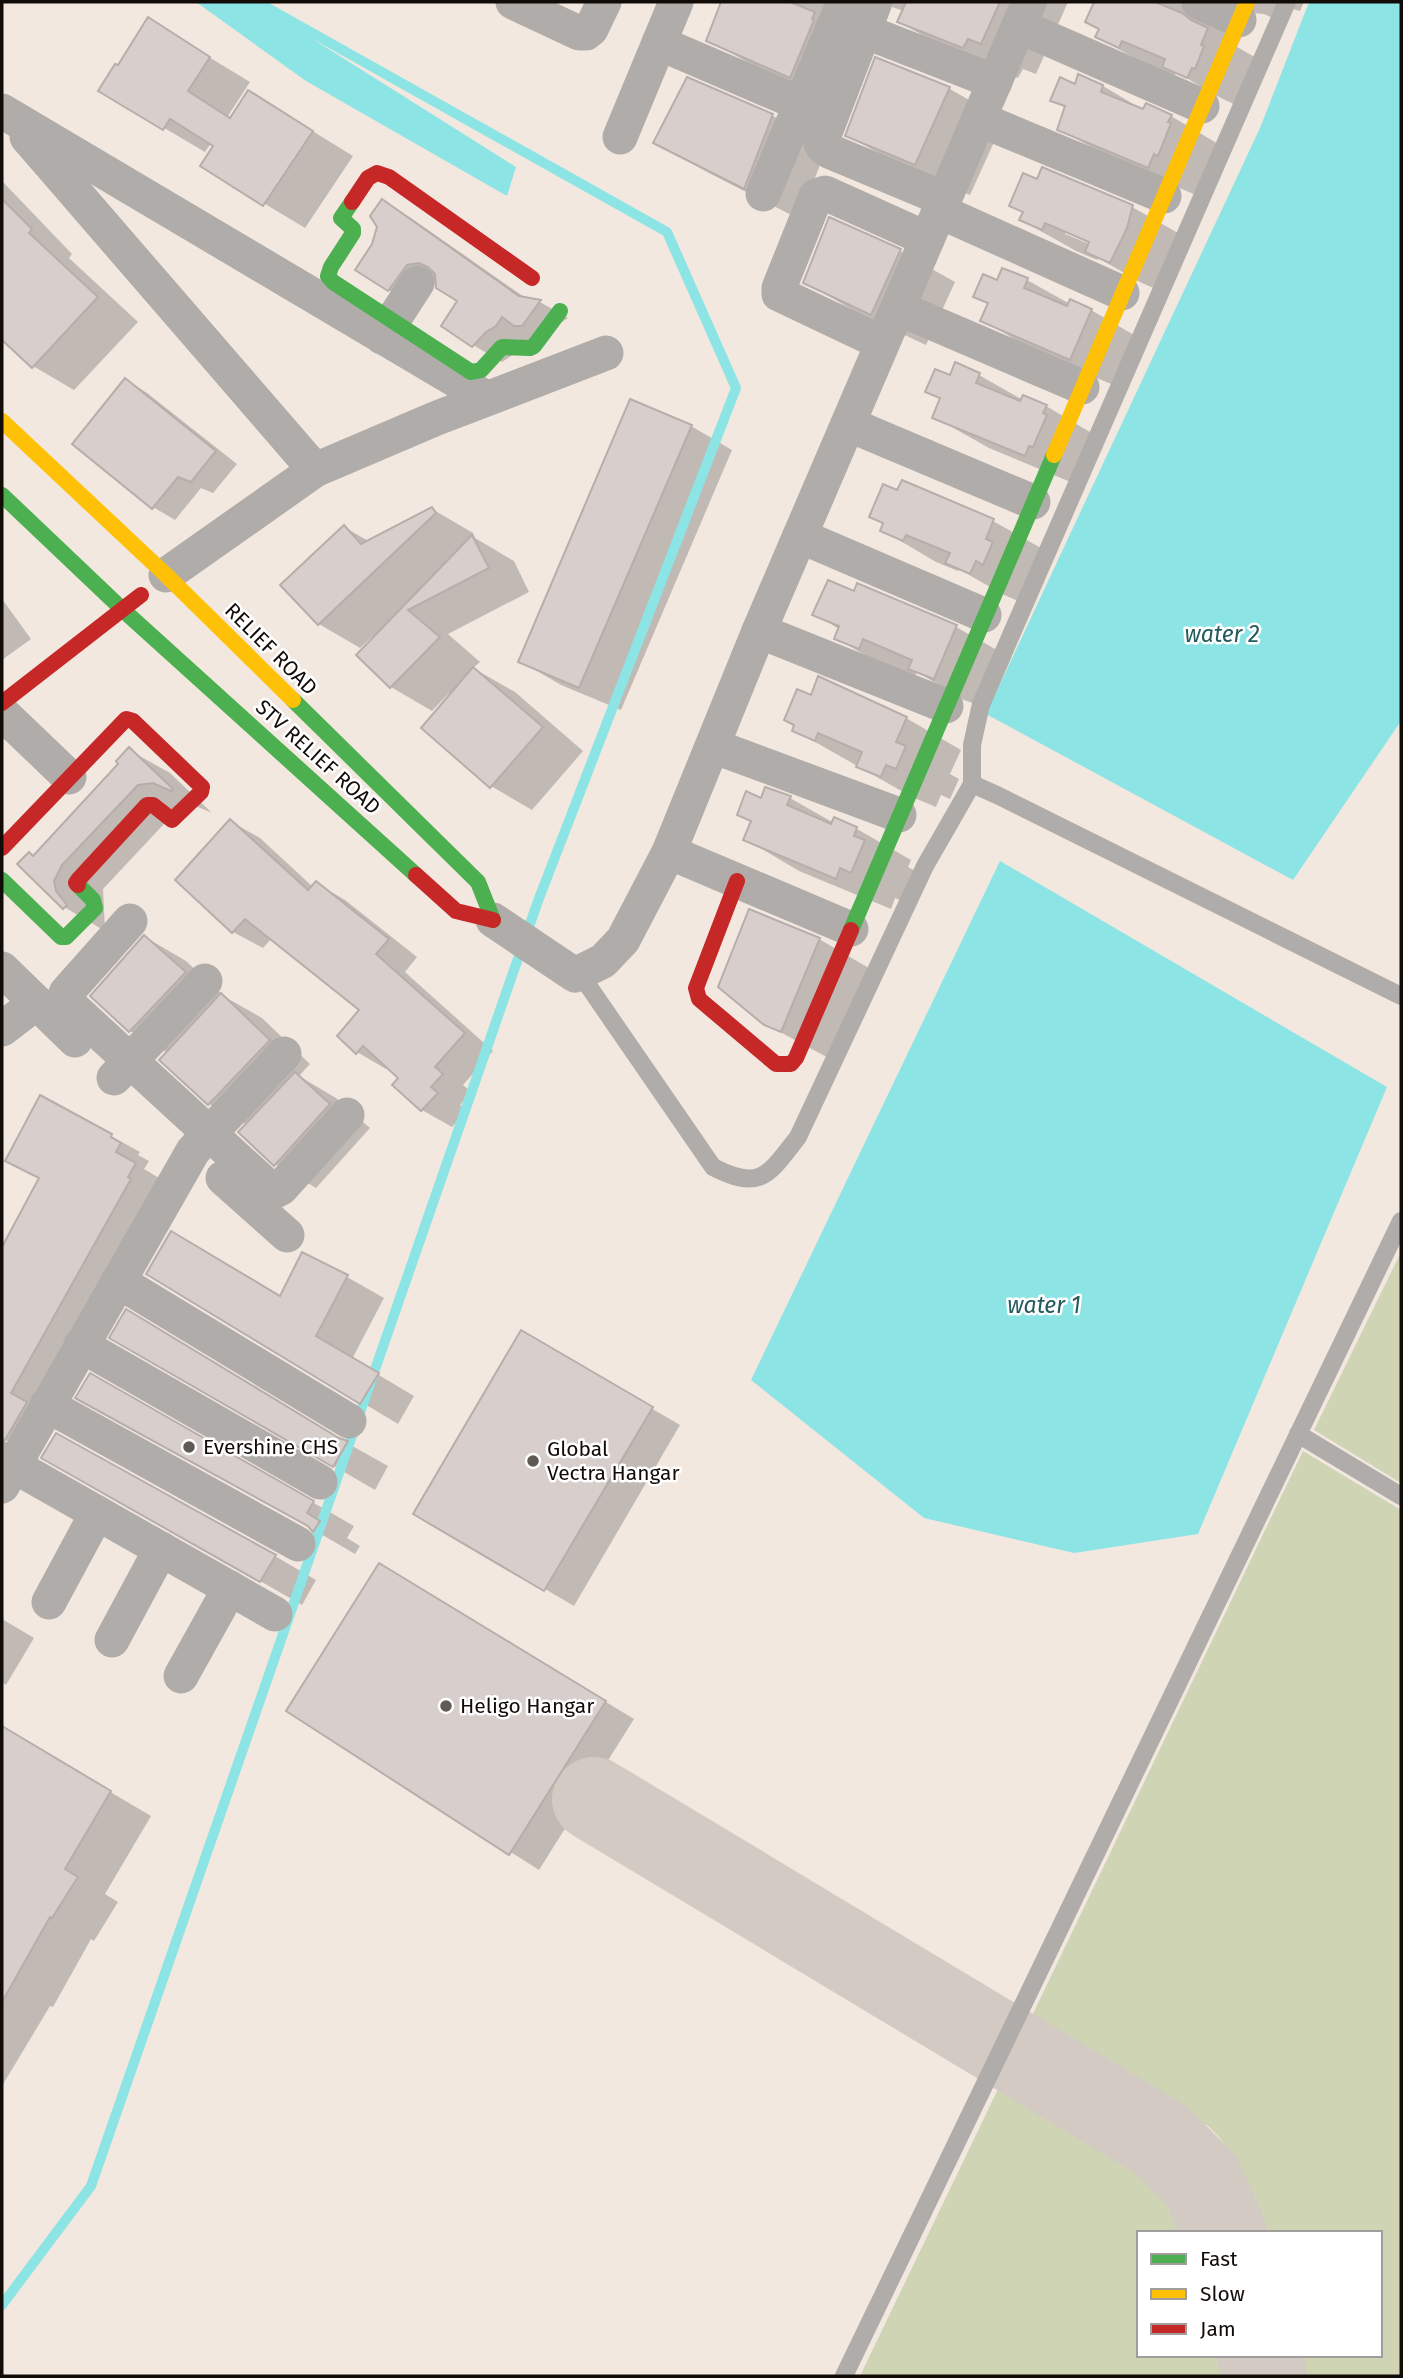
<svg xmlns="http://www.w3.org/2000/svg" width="1403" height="2378" viewBox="0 0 1403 2378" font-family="'Fira Sans',sans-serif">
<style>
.green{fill:#cfd4b5}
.water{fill:#8de4e4}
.shadow{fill:#0003;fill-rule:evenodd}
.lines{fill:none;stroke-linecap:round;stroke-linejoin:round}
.stream{stroke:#8de4e4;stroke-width:10}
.taxiway{stroke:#d2cac3;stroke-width:84}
.building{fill:#d8cfcd;stroke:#b7aeab;stroke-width:2}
.lane{stroke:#b0aca9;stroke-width:18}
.street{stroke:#b0aca9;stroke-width:35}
.fast{stroke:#4caf50;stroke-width:16}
.slow{stroke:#ffc107;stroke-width:16}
.jam{stroke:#c62828;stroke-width:16}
.poi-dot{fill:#605954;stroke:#fff;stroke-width:2.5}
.labels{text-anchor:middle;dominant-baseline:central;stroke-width:5;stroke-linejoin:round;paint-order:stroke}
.street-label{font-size:21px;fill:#120c08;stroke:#fff}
.poi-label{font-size:21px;fill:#120c08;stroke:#fff;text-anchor:start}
.water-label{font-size:23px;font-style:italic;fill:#245b5c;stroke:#fff}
</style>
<rect width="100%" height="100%" fill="#f2e8e0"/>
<g class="green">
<polygon points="1401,1252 1401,1483 1314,1430"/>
<path d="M1303 1451 1401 1510V2376H1300L1294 2355H1380V2233H1260C1248 2189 1242 2158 1208 2126L1029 2022Z"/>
<polygon points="1011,2062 1130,2138 1173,2170 1211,2230 1211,2233 1139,2233 1139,2355 1242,2355 1247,2376 860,2376"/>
</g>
<g class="water">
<polygon points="196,2 254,2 516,167 507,196 306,81"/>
<polygon points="1309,2 1401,2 1401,721 1293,880 986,714 1260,128"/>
<polygon points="1000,861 1387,1087 1198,1534 1074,1553 924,1518 751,1380"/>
</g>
<g class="shadow">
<polygon points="722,2 1068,2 1036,74 1023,69 1018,78 954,53 899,22 904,11 886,5 845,107 761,70 707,39"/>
<polygon points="1095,2 1304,2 1300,11 1285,7 1279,21 1264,14 1252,13 1237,47 1262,61 1242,108 1219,97 1176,72 1174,78 1152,68 1097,37 1101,29 1087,22"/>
<polygon points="148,20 250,82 228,116 232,119 249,92 353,156 305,228 202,166 215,145 211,143 205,152 100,90 118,68"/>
<polygon points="876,59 950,89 1004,120 970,195 902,167 847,135"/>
<polygon points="687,79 773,116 827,147 799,219 709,173 655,142"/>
<polygon points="1076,86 1103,86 1145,111 1171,116 1225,148 1203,198 1114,160 1059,129 1066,108 1052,100"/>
<polygon points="2,181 72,254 69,258 138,322 74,390 33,366 2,338"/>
<polygon points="383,201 411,218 527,299 540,302 568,318 502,362 473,345 459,301 437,280 417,307 388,290 373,245"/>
<path d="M1132 207 1187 238 1165 293 1142 283 1098 258 1097 260 1076 251 1021 220ZM1065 230 1098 244 1097 247 1065 234Z"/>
<polygon points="900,251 955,282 926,345 859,314 805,282"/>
<polygon points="1027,280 1070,304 1091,310 1146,342 1125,390 1036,352 982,320 989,304 975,296"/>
<polygon points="979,375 1023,400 1046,406 1100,438 1080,486 989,448 934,417 941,399 928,391 950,377"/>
<polygon points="126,380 147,393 237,464 213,493 201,488 175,520 153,507"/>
<polygon points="691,426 732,450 621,710 561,685 520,661"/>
<polygon points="903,482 993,521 1048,552 1025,604 1002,594 959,569 958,571 936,562 882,530"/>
<polygon points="432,509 473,533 475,538 514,561 529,592 448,634 480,662 473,668 515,692 583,751 532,810 491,786 424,728 452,695 449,693 432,711 391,687 358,655 375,638 373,636 360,648 319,624 283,585 344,527 370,542"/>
<polygon points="858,585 956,627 1011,658 989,709 964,700 917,672 914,679 890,670 836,638 839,629 815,614 855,593"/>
<polygon points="2,599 31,639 2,660"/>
<polygon points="811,698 906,718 961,750 950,774 959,779 950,799 941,795 936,807 912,797 794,730"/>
<polygon points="129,750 170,773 212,813 196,806 179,808 103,889 105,931 64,907 34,857 121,764"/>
<polygon points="766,789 790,798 834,823 835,820 857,829 911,860 908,867 919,873 906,903 895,898 891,909 799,871 745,839"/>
<polygon points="230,821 260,838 313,887 316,883 345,900 417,957 405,972 493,1051 463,1085 471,1092 460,1105 466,1111 452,1127 422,1110 394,1085 401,1078 388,1067 386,1069 357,1052 362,1010 272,938 263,948 233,932 177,880"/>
<polygon points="145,937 186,961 225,997 262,1018 310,1064 299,1076 336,1098 370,1128 316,1188 275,1164 247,1125 209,1104 161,1060 168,1053 130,1031 92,996"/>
<polygon points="819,939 874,971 836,1062 765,1024"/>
<polygon points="111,1136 140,1152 138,1155 149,1161 144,1169 164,1181 14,1445 6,1440 3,1446 2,1251 40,1179 7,1160"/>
<polygon points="148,1274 281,1298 347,1277 384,1298 352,1359 414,1396 398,1424"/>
<polygon points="522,1333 680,1425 574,1606 416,1513"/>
<polygon points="112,1337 347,1443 388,1466 375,1490"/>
<polygon points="90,1375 354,1526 347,1538 360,1546 355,1554 314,1530"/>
<polygon points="43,1457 275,1556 316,1580 302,1605"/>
<polygon points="408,1582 634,1719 539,1870 289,1710"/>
<polygon points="2,1619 34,1638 6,1685 2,1682"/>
<polygon points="2,1728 151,1816 105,1894 118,1902 94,1941 91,1939 53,2007 50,2006 2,2086"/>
</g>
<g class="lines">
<polyline class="stream" points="2,2305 91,2186 538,901 736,388 667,232 257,2"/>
<g class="taxiway">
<polyline points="594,1799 1160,2139 1201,2180 1225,2233"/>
<polyline points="1259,2355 1265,2376"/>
</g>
</g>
<g class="building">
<polygon points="721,2 790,2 815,12 812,19 814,20 790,78 706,41"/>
<polygon points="906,2 1000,2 981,44 968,39 963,48 897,22"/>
<polygon points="1094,2 1155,2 1182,13 1191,20 1208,28 1201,45 1204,46 1195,69 1192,68 1187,78 1162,67 1165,59 1122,41 1119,48 1095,37 1099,29 1085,22"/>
<polygon points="148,17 210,57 188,91 230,118 248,90 313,131 263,206 200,166 213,146 170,119 163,130 98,91 115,64 118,65"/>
<polygon points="875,57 950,87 915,165 845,136"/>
<polygon points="1078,74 1103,85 1101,92 1143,109 1146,103 1172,115 1168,122 1171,123 1158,156 1154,154 1148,168 1057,130 1065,106 1050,101 1060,77 1075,84"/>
<polygon points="687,77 773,114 744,189 653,143"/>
<polygon points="1042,167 1133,205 1127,228 1110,263 1085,252 1089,242 1045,223 1042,230 1019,220 1023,212 1009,206 1023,173 1037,179"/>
<polygon points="2,199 32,229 29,233 98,297 32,368 2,340"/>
<polygon points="382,199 519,296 541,300 522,326 514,326 502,317 496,326 486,332 472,347 441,326 457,301 436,288 435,274 428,267 419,263 407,265 388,291 355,270 372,244 377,227 370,216"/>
<polygon points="829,217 901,249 871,315 803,283"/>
<polygon points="1002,268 1028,278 1024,288 1067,306 1070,299 1092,309 1070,360 980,321 988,303 973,297 983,274 997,280"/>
<polygon points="955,362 980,373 976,383 1020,401 1023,395 1047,405 1043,413 1047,415 1033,447 1029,446 1025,456 932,418 940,398 925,392 935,369 950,375"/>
<polygon points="125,378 216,451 191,482 178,477 152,509 72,444"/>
<polygon points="630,399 692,425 579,688 518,662"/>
<polygon points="902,480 994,519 986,539 993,542 983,565 976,561 970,574 945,563 950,553 906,535 903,541 880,531 883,523 869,517 883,484 897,490"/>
<polygon points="432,507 436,513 318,625 280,585 344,525 361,544"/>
<polygon points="472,535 489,568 408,610 440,637 390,688 356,655"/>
<polygon points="828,580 854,591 857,583 957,625 934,679 908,669 912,660 863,639 859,649 834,639 839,626 812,615"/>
<polygon points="473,667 543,727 490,788 421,728"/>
<polygon points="818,676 907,717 896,742 906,746 896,769 886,765 881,777 856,767 862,752 818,733 815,741 792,731 794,725 784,720 797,689 811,695"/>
<polygon points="129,747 173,789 171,791 153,783 138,785 62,865 54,881 56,891 67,905 63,909 17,864 29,852 33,856 118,764 116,761"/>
<polygon points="765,787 791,796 787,805 831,824 834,817 857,827 854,836 865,840 851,873 840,868 836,879 743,840 751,821 737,815 746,791 761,798"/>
<polygon points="230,819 308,890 316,881 389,939 376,954 465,1033 435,1067 443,1074 431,1087 438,1093 421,1111 392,1085 398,1078 363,1046 356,1054 337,1036 359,1010 245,919 232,933 175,880"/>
<polygon points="749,909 820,938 781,1032 764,1025 718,987"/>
<polygon points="144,935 186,972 129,1032 90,996"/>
<polygon points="221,993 270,1040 208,1105 159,1060"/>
<polygon points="295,1072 330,1104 274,1166 238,1132"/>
<polygon points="40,1095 112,1134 111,1137 121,1143 116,1152 136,1163 128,1177 131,1179 11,1393 27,1402 5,1440 2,1439 2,1247 39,1178 5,1161"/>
<polygon points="171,1231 280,1296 302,1252 348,1275 316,1336 379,1373 360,1404 146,1274"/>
<polygon points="126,1309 339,1438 348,1441 333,1467 109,1338"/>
<polygon points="521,1330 653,1407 544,1591 413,1514"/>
<polygon points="90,1373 314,1501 307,1513 320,1521 313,1532 308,1526 75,1398"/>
<polygon points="56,1433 276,1555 260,1582 41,1458"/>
<polygon points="379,1563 606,1701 509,1855 286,1711"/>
<polygon points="2,1726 111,1791 65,1869 78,1877 52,1918 50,1917 2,2002"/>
</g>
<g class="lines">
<g class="lane">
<polyline points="972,784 972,745 981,704 1287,2"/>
<path d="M575 975 587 984 713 1167C761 1192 769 1174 798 1137L925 866 972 784 997 795 1401 996"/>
<polyline points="1298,1434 1401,1496"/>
<polyline points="844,2376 1401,1221"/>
</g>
<g class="street">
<polyline points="513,2 579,33 586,33 591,29 604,2"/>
<polyline points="875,2 821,143 823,147 829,151 944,199"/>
<polyline points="1199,2 1239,20"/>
<polyline points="1019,26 1202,106"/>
<polyline points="864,31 995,82"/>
<polyline points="659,43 801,104"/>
<polyline points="2,111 486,398"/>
<polyline points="979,119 1164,196"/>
<polyline points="27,137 315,470"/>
<polyline points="620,137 676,2"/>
<polyline points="763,194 844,2"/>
<polyline points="939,211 1122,293"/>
<polyline points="898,308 1082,387"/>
<polyline points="382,337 417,283"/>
<polyline points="882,343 779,294 779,288 816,196 825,193 927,239"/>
<polyline points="848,424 1033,502"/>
<polyline points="800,536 984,615"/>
<polyline points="166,575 315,470 437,418 606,353"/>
<polyline points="759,631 946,706"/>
<polyline points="2,713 69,777"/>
<polyline points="713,746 899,815"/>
<polyline points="669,852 851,929"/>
<polyline points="493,920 575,975 603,961 623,940 669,852 759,631 1029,2"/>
<polyline points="130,921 66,993 64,1000 270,1189 275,1191 281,1188 347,1115"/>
<polyline points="2,969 75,1040"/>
<polyline points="2,1029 36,1003"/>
<polyline points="114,1078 205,981"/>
<polyline points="223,1178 287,1235"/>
<polyline points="118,1281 349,1421"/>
<polyline points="81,1345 320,1482"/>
<polyline points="47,1405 298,1544"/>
<polyline points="2,1459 275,1614"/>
<polyline points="2,1486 193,1151 284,1054"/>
<polyline points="49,1602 97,1513"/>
<polyline points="112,1640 161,1549"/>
<polyline points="181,1676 230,1588"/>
</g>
<g class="fast">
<polyline points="352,202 341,218 353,229 353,233 331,267 328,276 333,282 471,372 481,370 502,347 530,348 534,346 560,311"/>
<polyline points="2,495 123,610 416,875"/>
<polyline points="293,700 478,882 493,920"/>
<polyline points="2,880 61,937 66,937 95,908 93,900 78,885"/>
<polyline points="851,930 1054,455"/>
</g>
<g class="slow">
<polyline points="2,421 166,575 293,700"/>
<polyline points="1054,455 1247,2"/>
</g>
<g class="jam">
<polyline points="352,202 368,178 377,173 389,177 532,278"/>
<polyline points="2,703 141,595"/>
<polyline points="2,848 126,719 133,721 202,787 201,792 172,820 153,805 147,805 78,880 76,883 78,885"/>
<polyline points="416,875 456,911 493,920"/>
<polyline points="737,881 696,988 699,999 776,1064 791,1064 796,1058 851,930"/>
</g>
</g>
<g class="poi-dot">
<circle cx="189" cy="1447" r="7"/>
<circle cx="533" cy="1461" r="7"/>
<circle cx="446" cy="1706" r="7"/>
</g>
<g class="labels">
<g class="street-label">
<text transform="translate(271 649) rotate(45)">RELIEF ROAD</text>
<text transform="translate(318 757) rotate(42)">STV RELIEF ROAD</text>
</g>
<g class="poi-label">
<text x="203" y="1447">Evershine CHS</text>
<text x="547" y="1449">Global<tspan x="547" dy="24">Vectra Hangar</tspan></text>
<text x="460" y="1706">Heligo Hangar</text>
</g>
<g class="water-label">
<text x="1222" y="634">water 2</text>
<text x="1044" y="1305">water 1</text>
</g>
</g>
<rect width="1403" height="2378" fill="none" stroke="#120c08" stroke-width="7"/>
<rect x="1137" y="2231" width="245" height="126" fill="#ffffff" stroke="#a09e9c" stroke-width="2"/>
<rect x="1151" y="2254" width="35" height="10" fill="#4caf50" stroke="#a09e9c" stroke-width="2"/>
<text x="1200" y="2266" font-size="21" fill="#120c08">Fast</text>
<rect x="1151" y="2289" width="35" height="10" fill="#ffc107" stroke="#a09e9c" stroke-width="2"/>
<text x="1200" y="2301" font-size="21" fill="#120c08">Slow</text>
<rect x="1151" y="2324" width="35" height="10" fill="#c62828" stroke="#a09e9c" stroke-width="2"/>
<text x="1200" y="2336" font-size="21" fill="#120c08">Jam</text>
</svg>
